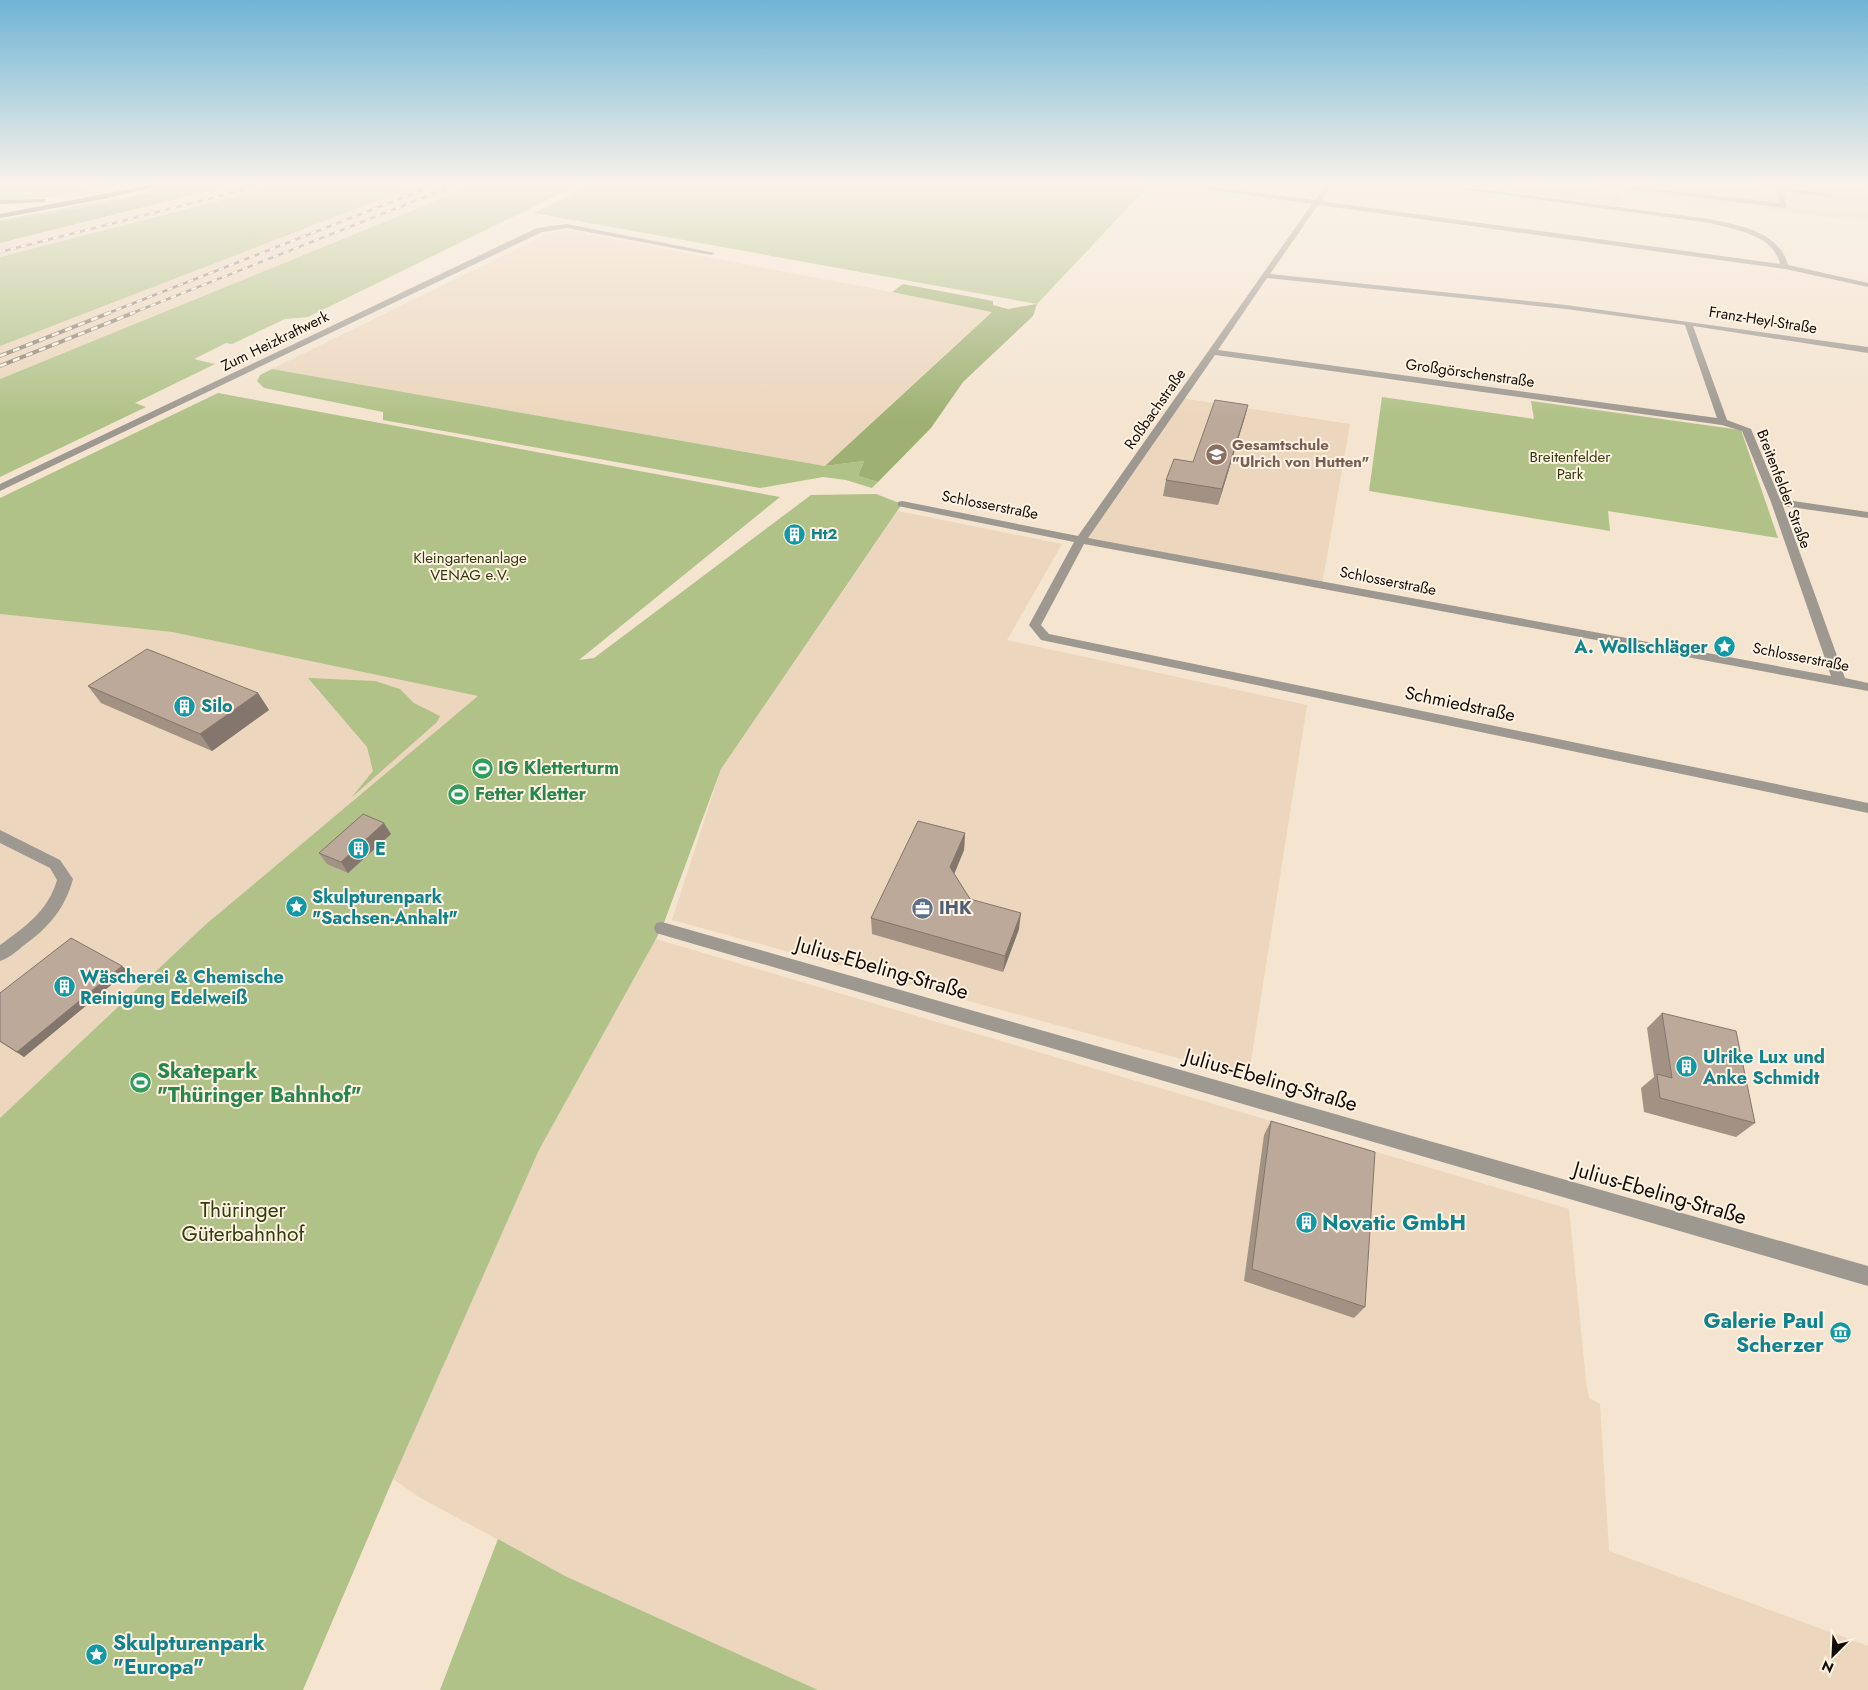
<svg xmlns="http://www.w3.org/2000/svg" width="1868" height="1690" viewBox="0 0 1868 1690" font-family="Jost,sans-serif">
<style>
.built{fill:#ecd6bd}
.green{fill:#b0c288}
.forest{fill:#9eb173}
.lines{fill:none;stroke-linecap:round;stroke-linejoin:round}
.minor{fill:#9d9990;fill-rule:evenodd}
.major{fill:#615a4a;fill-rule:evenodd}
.rail-far1-casing{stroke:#8b8173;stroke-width:2.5}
.rail-casing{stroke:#8b8173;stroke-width:4}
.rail-far1{stroke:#fff2e2;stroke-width:2;stroke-dasharray:5.5;stroke-linecap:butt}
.rail{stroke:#fff2e2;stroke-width:2.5;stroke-dasharray:7;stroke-linecap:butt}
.wall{fill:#a39184}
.shaded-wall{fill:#84766c}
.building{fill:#bda99a;stroke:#84766c}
.labels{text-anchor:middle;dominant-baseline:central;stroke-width:4;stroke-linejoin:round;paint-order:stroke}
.far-street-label{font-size:15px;fill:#110c06;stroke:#fff2e2}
.far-education-label{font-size:15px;font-weight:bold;fill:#785e54;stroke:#fff2e2;text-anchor:start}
.far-park-label{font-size:15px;fill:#303c0d;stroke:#fff2e2}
.far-culture-label{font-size:15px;font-weight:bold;fill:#0d838f;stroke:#fff2e2;text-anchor:start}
.culture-label{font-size:18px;font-weight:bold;fill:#0d838f;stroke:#fff2e2;text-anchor:start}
.street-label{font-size:18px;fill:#110c06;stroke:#fff2e2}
.leisure-label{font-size:18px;font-weight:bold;fill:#27864d;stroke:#fff2e2;text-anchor:start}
.service-label{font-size:18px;font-weight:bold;fill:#4e5e75;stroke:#fff2e2;text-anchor:start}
.near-street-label{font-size:21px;fill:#110c06;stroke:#fff2e2}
.near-leisure-label{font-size:21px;font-weight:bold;fill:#27864d;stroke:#fff2e2;text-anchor:start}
.near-park-label{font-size:21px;fill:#303c0d;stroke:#fff2e2}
.near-culture-label{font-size:21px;font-weight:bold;fill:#0d838f;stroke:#fff2e2;text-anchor:start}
</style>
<rect width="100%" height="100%" fill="#f4e4d0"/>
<g class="built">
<polygon points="240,183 288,183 0,257 0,243"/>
<polygon points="420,183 480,183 0,379 0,344"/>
<polygon points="1445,183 1868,183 1868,222 1622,192 1622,206"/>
<polygon points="563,232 580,233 992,311 825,466 272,369 547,234"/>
<polygon points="1181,398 1350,424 1322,585 1081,540"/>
<polygon points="898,511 1062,544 1007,640 1307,705 1250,1067 1240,1075 672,920 721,769"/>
<polygon points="0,614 172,632 479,696 456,715 458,721 440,728 205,925 0,1118"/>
<polygon points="656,939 1569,1209 1586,1381 1589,1398 1600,1404 1609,1551 1868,1646 1868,1690 818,1690 565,1576 419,1497 393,1479 539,1150"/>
</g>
<g class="green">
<polygon points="0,183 125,183 49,197 0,201"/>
<polygon points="180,183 190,183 108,203 0,222 0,220 126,197"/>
<polygon points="288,183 423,183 0,346 0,257"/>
<polygon points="480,183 582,183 308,317 285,319 232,344 226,343 194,359 215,364 135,403 146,407 0,477 0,379"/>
<polygon points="595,183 1151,183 1037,304 534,213"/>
<polygon points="272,369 825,466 864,461 858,476 878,482 872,488 846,480 823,477 760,488 383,420 383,412 264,388 257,381 260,375"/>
<polygon points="218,393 780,497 579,660 594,658 811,495 876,494 902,504 721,769 662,928 539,1150 393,1479 303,1690 0,1690 0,1118 205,925 478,696 172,632 0,614 0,498"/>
<polygon points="1382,397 1534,419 1531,401 1741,430 1778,538 1608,511 1610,531 1369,491"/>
<polygon points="308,678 375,681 400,689 414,703 440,716 437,722 351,798 373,771 367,747"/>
<polygon points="498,1539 565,1576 818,1690 440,1690"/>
</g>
<g class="forest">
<polygon points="190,183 240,183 0,243 0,222 108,203"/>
<polygon points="903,284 993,301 993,305 1008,309 1037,304 1033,316 963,382 931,428 878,482 858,476 864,461 825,466 992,312 892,292"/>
</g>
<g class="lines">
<g class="minor">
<path d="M1327 183H1333L1321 201 1780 264C1773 234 1735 230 1710 223L1417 183H1431L1710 219C1740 226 1779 231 1788 265L1868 283V287L1785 269 1318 205 1270 274 1566 305 1868 347V353L1693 326 1727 420 1751 429 1780 499 1868 512V518L1783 506 1845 678 1868 683V691L1084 544 1041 625 1049 634 1868 803V813L1041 640 1029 625 1074 542 898 506V502L902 501 1078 536 1312 204 1205 189 1203 186 1315 200ZM1267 278 1566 309 1685 325 1717 418 1218 350ZM1215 355 1722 425 1742 431 1771 502 1831 676 1088 538Z"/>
<polygon points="1585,183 1601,183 1780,203 1776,192 1784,189 1756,185 1753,183 1779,183 1794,189 1834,195 1831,197 1790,192 1783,193 1787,206 1784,208"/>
<polygon points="567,224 715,253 711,255 567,228 542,232 0,491 0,484 537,228"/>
<path d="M0 830 60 860 73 879C65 909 48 928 23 946 16 952 9 958 0 961V945C25 927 48 911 57 880L50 868 0 843Z"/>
<polygon points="662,922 1868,1266 1868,1286 656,933 654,928 656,923"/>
</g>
<g class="major">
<polygon points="160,183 170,183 104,199 0,218 0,214"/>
<polygon points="46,199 44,202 0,204 0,200"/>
</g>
<defs>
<g id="rail-far1">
<polyline points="0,252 271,183"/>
<polyline points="106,314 440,183"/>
<polyline points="130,314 460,183"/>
</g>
<g id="rail">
<polyline points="0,356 109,313"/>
<polyline points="0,366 133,313"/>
</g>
</defs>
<use href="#rail-far1" class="rail-far1-casing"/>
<use href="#rail" class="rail-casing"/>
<use href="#rail-far1" class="rail-far1"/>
<use href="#rail" class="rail"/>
</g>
<g class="wall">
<polygon points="1248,405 1244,420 1218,505 1163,496 1166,480 1193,462"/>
<polygon points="88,686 258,693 269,710 212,751 101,703"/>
<polygon points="965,833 964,850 954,874 970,899 1019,929 1003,972 872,934 871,918"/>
<polygon points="391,834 348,873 327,864 319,853"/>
<polygon points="128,971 24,1057 0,1042 0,993"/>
<polygon points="1662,1013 1755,1123 1736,1137 1644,1112 1641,1088 1654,1077 1647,1028"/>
<polygon points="1271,1121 1365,1307 1354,1318 1244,1281 1264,1135"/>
</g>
<g class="shaded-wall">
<polygon points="1248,405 1244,420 1218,505 1222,489"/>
<polygon points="258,693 269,710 212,751 200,734"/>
<polygon points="384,823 391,834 348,873 341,862"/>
<polygon points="965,833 964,850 950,884 950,867"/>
<polygon points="1021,913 1019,929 1003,972 1005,956"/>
<polygon points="122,966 128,971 24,1057 17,1052"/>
</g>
<g class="building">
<polygon points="1215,400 1248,405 1222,489 1166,480 1174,459 1193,462"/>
<polygon points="147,649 258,693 200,734 88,686"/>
<polygon points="363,814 384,823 341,862 319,853"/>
<polygon points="918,821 965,833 950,867 970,899 1021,913 1005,956 871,918"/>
<polygon points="71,938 122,966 17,1052 0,1041 0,993"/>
<polygon points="1662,1013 1736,1031 1755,1123 1660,1098 1657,1074 1672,1078"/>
<polygon points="1271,1121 1375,1152 1365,1307 1252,1269"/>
</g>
<linearGradient id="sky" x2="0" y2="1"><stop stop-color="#6fb4d5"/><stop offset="0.44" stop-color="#faf3ea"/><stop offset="1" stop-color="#faf3ea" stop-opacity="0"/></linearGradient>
<rect width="1868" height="419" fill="url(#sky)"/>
<defs>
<symbol id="school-disc" viewBox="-11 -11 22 22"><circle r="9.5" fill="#8d6e63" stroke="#fff2e2"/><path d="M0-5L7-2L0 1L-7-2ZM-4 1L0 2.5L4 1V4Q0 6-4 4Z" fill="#fff"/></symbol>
<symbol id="building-disc" viewBox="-11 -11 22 22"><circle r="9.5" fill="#0f9aa8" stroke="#fff2e2"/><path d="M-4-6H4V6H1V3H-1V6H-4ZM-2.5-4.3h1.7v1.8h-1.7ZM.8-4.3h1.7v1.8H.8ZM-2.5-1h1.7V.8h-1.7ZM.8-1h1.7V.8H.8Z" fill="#fff"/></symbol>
<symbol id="sight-disc" viewBox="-11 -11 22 22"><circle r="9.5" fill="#0f9aa8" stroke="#fff2e2"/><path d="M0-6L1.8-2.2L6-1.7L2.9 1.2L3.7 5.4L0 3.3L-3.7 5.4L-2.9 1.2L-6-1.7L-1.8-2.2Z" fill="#fff"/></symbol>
<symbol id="stadium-disc" viewBox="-11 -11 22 22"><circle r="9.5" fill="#2e9e5b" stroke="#fff2e2"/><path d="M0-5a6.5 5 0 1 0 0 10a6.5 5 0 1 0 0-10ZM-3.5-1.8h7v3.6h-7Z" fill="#fff"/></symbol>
<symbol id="office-disc" viewBox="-11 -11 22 22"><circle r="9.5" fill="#5c6f8a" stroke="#fff2e2"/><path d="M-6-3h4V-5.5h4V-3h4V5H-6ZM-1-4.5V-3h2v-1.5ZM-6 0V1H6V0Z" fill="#fff"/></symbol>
<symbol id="museum-disc" viewBox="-11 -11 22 22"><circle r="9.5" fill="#0f9aa8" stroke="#fff2e2"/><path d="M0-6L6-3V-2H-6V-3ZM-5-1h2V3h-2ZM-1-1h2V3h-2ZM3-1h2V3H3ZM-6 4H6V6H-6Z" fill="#fff"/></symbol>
</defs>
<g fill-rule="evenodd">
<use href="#school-disc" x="1204" y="442" width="25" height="25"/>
<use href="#building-disc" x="782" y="522" width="25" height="25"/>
<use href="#sight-disc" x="1712" y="634" width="25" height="25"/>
<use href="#building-disc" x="172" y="694" width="25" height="25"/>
<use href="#stadium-disc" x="470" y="756" width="25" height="25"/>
<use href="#stadium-disc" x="446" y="782" width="25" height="25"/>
<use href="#building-disc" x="346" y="836" width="25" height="25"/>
<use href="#sight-disc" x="284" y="894" width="25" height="25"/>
<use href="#office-disc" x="910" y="896" width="25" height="25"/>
<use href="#building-disc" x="52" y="974" width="25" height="25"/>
<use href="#building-disc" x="1674" y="1054" width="25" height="25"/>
<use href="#stadium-disc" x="128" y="1070" width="25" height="25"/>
<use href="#building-disc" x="1294" y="1210" width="25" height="25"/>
<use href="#museum-disc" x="1828" y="1320" width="25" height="25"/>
<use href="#sight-disc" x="84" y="1642" width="25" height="25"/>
</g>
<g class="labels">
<g class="far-street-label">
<text transform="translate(1763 320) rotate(9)">Franz-Heyl-Straße</text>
<text transform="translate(275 341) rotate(-26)">Zum Heizkraftwerk</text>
<text transform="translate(1470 373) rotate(8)">Großgörschenstraße</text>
<text transform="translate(1155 409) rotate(-55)">Roßbachstraße</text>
<text transform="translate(1784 489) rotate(69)">Breitenfelder Straße</text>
<text transform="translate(990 505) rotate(11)">Schlosserstraße</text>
<text transform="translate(1388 581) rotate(11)">Schlosserstraße</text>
<text transform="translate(1801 657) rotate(11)">Schlosserstraße</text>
</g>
<g class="far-education-label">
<text x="1232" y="445">Gesamtschule<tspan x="1232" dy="17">"Ulrich von Hutten"</tspan></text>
</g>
<g class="far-park-label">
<text x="1570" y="457">Breitenfelder<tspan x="1570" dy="17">Park</tspan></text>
<text x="470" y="558">Kleingartenanlage<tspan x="470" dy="17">VENAG e.V.</tspan></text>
</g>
<g class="far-culture-label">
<text x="811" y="534">Ht2</text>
</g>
<g class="culture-label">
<text x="1708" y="647" text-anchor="end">A. Wollschläger</text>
<text x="201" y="706">Silo</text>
<text x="375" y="849">E</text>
<text x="312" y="897">Skulpturenpark<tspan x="312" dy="21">"Sachsen-Anhalt"</tspan></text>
<text x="80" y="977">Wäscherei &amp; Chemische<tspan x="80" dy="21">Reinigung Edelweiß</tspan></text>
<text x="1703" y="1057">Ulrike Lux und<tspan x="1703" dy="21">Anke Schmidt</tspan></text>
</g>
<g class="street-label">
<text transform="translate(1460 704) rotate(12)">Schmiedstraße</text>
</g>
<g class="leisure-label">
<text x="498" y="768">IG Kletterturm</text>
<text x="475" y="794">Fetter Kletter</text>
</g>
<g class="service-label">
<text x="939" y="908">IHK</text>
</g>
<g class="near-street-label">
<text transform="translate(882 968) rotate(16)">Julius-Ebeling-Straße</text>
<text transform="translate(1271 1080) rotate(16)">Julius-Ebeling-Straße</text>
<text transform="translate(1660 1193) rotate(16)">Julius-Ebeling-Straße</text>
</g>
<g class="near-leisure-label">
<text x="157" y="1071">Skatepark<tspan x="157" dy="24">"Thüringer Bahnhof"</tspan></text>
</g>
<g class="near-park-label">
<text x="243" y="1210">Thüringer<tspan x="243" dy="24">Güterbahnhof</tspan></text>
</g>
<g class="near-culture-label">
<text x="1322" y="1223">Novatic GmbH</text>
<text x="1824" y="1321" text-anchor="end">Galerie Paul<tspan x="1824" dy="24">Scherzer</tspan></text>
<text x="113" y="1643">Skulpturenpark<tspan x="113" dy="24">"Europa"</tspan></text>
</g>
</g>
<g transform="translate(1833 1655) rotate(204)" stroke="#fff2e2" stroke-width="4" paint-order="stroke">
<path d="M0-4L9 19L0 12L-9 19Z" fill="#110c06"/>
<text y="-8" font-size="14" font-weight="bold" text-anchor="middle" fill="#110c06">N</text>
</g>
</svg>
